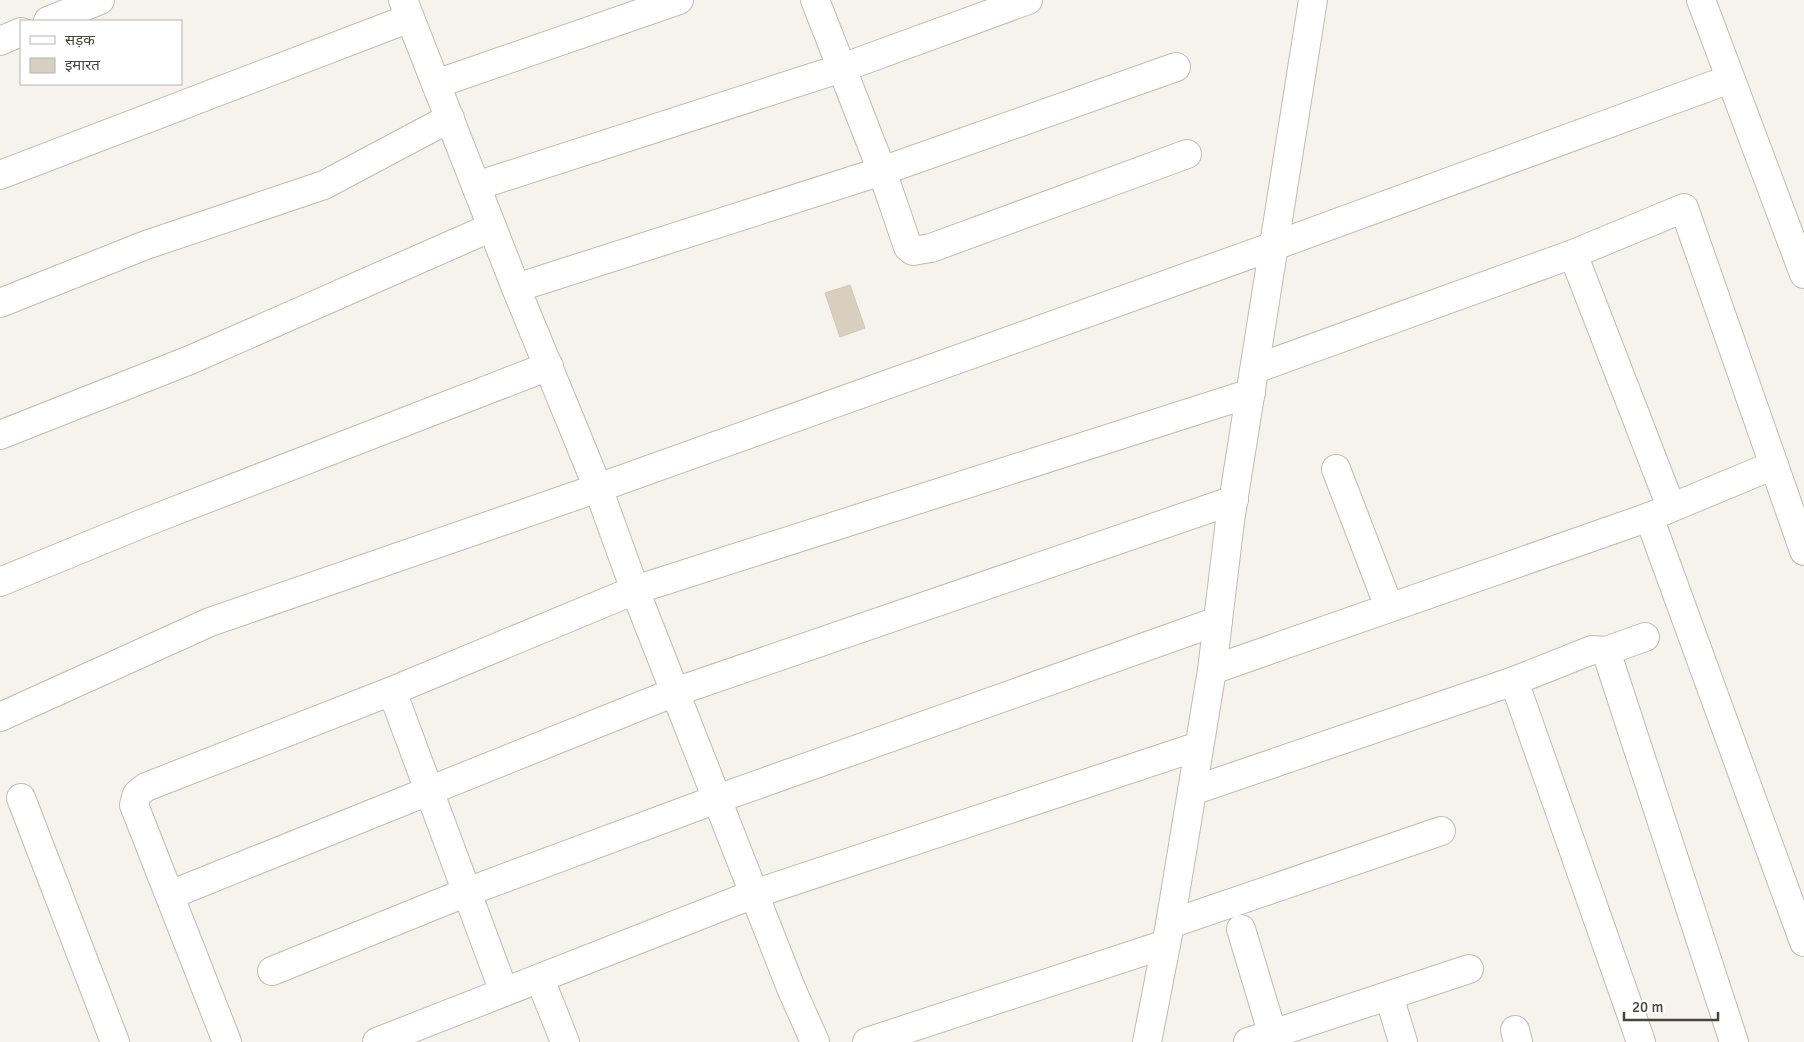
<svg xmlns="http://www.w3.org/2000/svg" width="1804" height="1042" viewBox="0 0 1804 1042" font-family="Signika,'Noto Sans Devanagari',sans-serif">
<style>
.building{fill:#d8cfc1;stroke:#d3c7b4}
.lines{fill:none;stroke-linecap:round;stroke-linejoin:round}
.street-casing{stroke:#c2bbae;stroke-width:30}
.street{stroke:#fff;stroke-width:28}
</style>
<rect width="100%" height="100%" fill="#f6f3ec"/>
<polygon class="building" points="850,285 865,328 840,337 825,293"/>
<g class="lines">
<defs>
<g id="street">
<polyline points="403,0 516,288 598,488 635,590 791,988 815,1042"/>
<polyline points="815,0 882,171 908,247 913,251 931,248 1187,154"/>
<polyline points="1701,0 1804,274"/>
<polyline points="48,21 100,0"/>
<polyline points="0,41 21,32"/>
<polyline points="436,84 679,0"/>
<polyline points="0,175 410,18"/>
<polyline points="476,186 842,68 1028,0"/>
<polyline points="1573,254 1671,507"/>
<polyline points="516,288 882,171 1176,67"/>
<polyline points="0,303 146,245 324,185 450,118"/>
<polyline points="1255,369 1573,254 1684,208 1804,551"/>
<polyline points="0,435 190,360 492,227"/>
<polyline points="1336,469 1389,607"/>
<polyline points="1649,517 1804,942"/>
<polyline points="0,582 146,522 549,366"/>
<polyline points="1606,651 1645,637"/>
<polyline points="1212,670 1649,517 1774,465"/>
<polyline points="1514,681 1641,1042"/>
<polyline points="392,691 504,992"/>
<polyline points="0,717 210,622 598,488 1274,246 1730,79"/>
<polyline points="1192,791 1514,681 1592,650 1606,651 1734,1042"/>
<polyline points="21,798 115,1042"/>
<polyline points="170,895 675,692 1234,500"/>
<polyline points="1170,924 1441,831"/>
<polyline points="1241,929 1275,1042"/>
<polyline points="272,971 467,892 717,799 1218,621"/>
<polyline points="540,979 565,1042"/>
<polyline points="1389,996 1403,1042"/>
<polyline points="1515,1030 1518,1042"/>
<polyline points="227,1042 134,805 137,794 146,787 392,691 635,590 1251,393"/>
<polyline points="377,1042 754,894 1199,746"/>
<polyline points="867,1042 1166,944"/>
<polyline points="1147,1042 1170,924 1212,670 1230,521 1313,0"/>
<polyline points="1248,1042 1469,969"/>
</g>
</defs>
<use href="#street" class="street-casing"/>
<use href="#street" class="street"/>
</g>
<rect x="20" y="20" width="162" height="65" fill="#ffffff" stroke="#b7b4b0"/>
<rect x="30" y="36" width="25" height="8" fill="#ffffff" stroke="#b7b4b0"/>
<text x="65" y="45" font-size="15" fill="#4b4439">सड़क</text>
<rect x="30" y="58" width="25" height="15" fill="#d8cfc1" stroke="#b7b4b0"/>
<text x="65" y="70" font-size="15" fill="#4b4439">इमारत</text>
<path d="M1624 1012v8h94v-8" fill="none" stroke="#4b4439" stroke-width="2.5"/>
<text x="1632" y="1012" font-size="15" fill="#4b4439" stroke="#ffffff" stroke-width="4" paint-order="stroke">20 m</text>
</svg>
